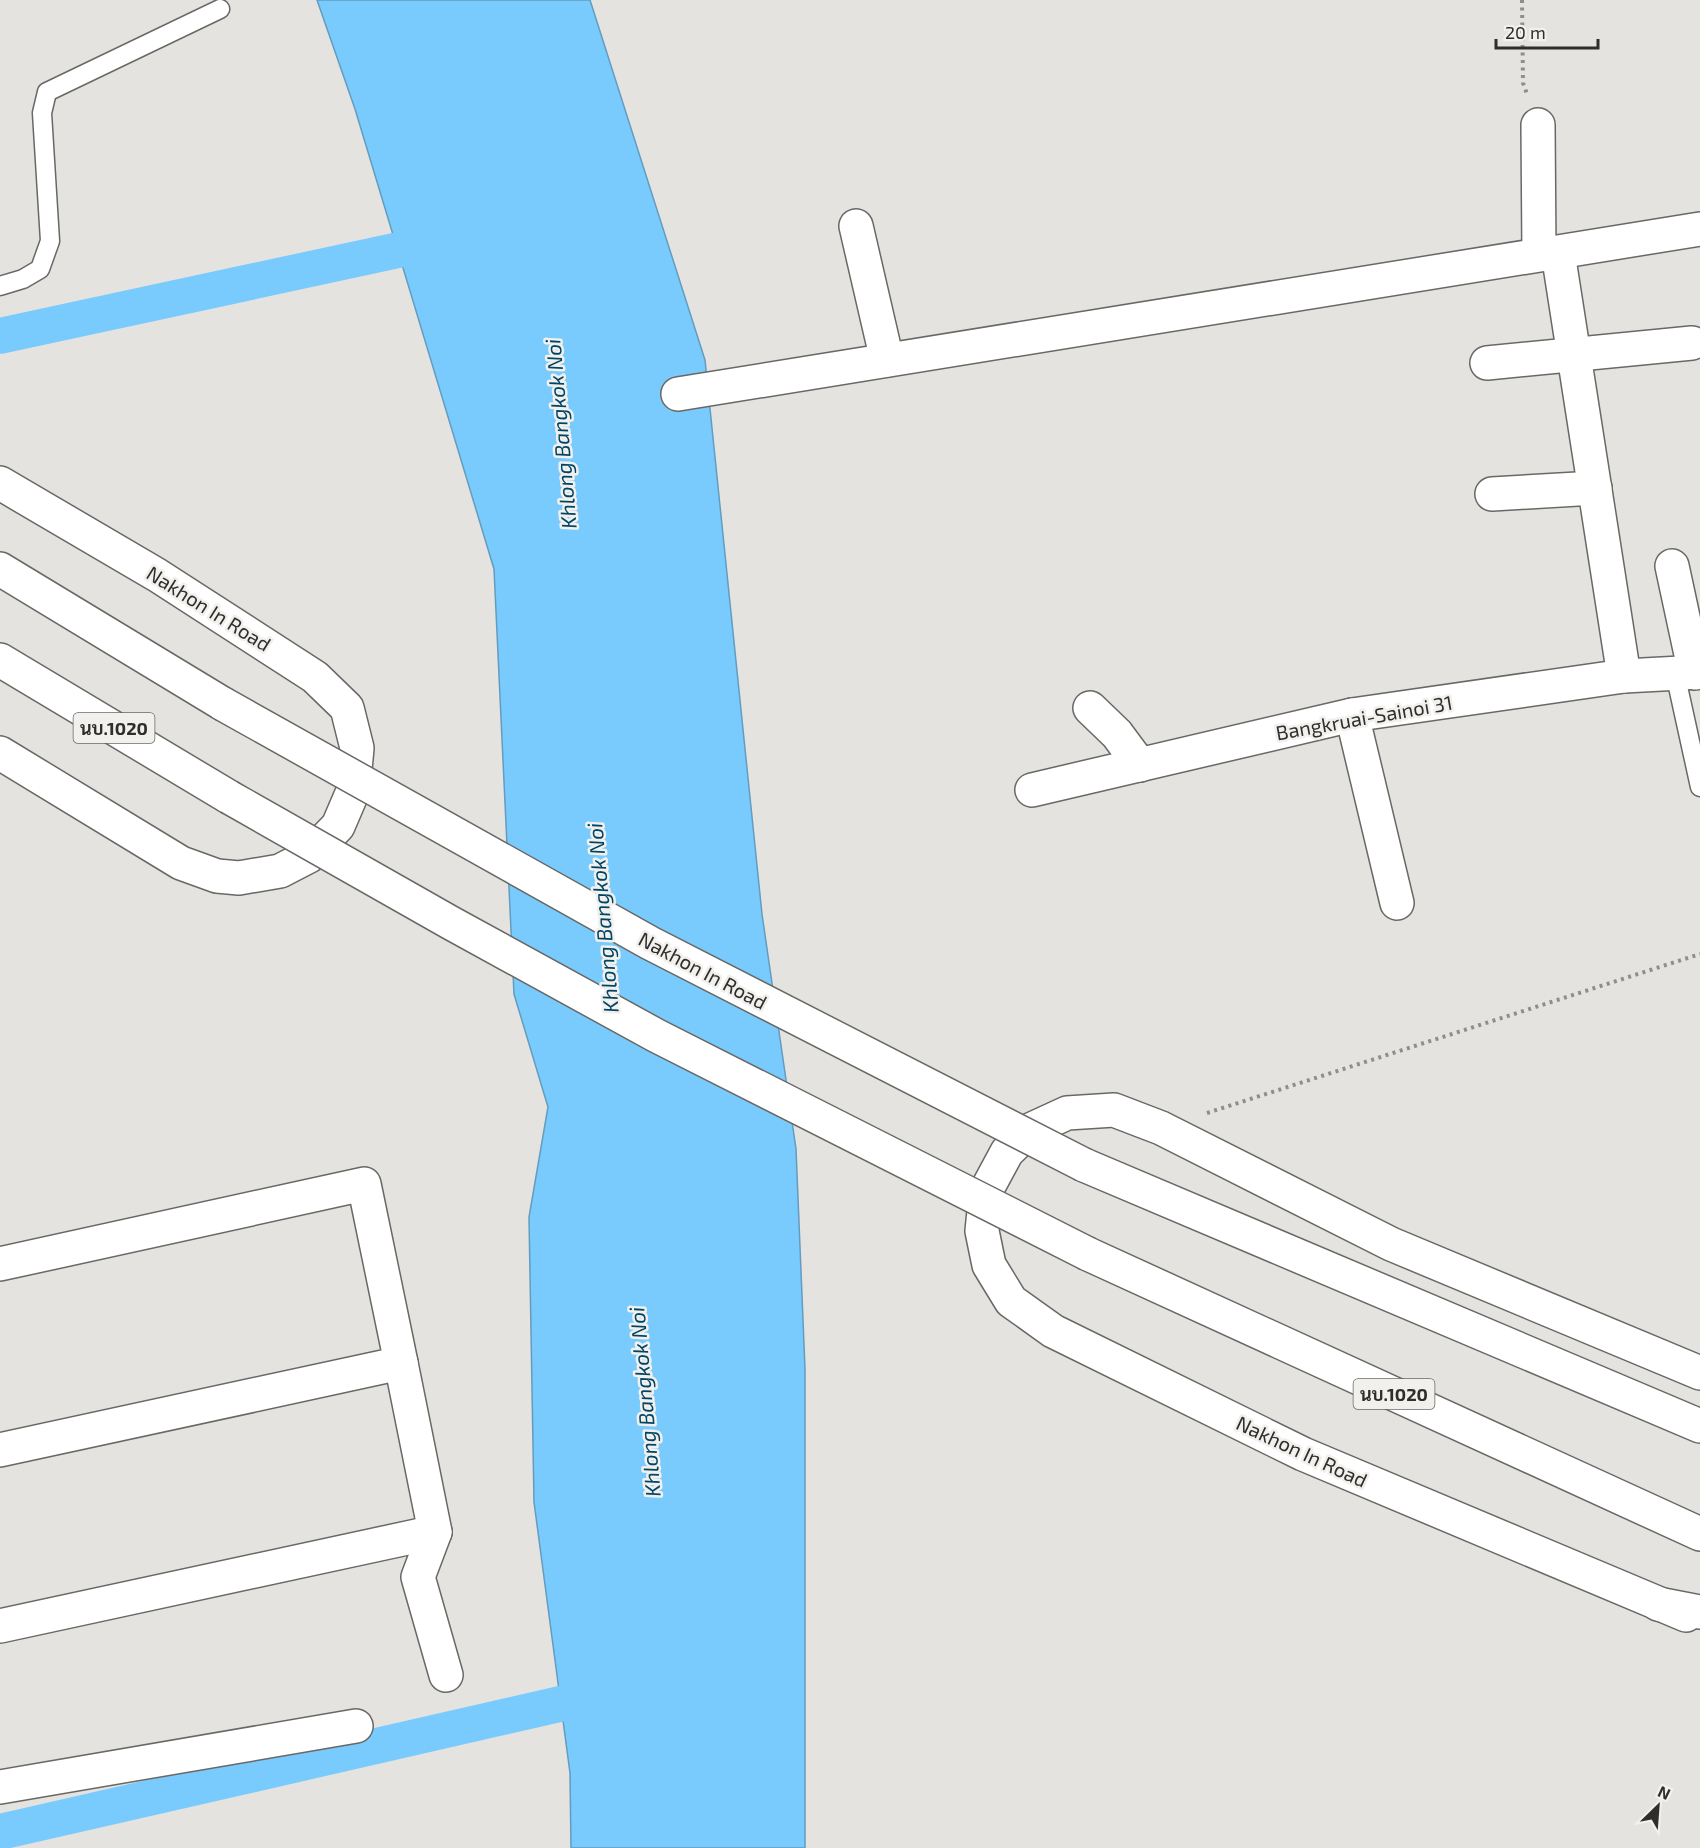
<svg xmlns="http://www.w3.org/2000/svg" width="1700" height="1848" viewBox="0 0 1700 1848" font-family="'Exo 2',Sarabun,sans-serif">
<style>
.water{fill:#79cbfe;stroke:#639cbf;stroke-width:1.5}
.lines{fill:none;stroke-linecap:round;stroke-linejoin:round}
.canal{stroke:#79cbfe;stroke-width:36}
.service-casing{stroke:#696865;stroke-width:21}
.minor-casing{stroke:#696865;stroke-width:36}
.secondary-casing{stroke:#696865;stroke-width:36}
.primary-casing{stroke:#696865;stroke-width:36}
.path{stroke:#8f8e8b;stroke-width:4;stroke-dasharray:3 4.5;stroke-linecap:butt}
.service{stroke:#fff;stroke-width:18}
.minor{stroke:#fff;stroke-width:33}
.secondary{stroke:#fff;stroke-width:33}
.primary{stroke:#fff;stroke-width:33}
.primary-bridge-casing{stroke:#696865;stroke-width:36;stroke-linecap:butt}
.primary-bridge{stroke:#fff;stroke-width:33}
.labels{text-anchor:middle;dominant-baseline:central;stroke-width:5;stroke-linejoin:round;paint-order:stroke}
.shield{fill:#f2f0ec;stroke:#6a6866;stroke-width:1.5}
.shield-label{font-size:18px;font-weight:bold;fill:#2f2e2d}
.street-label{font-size:20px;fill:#2f2e2d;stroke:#f2f0ec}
.water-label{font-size:21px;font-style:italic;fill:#004566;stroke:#f2f0ec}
</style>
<rect width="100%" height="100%" fill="#e4e3df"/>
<polygon class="water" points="317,0 590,0 705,360 762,914 796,1149 805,1369 805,1848 571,1848 570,1773 534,1502 529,1217 548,1107 514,994 494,569 355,109"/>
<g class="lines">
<g class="canal">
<polyline points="0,336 445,240"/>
<polyline points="0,1832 608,1693"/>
</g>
<defs>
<g id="service">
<polyline points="0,286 23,279 40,269 50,241 42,113 47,92 220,9"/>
<polyline points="1675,673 1700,787"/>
</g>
<g id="minor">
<polyline points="1538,125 1539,254"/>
<polyline points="856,226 887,360"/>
<polyline points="1558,253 1624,676"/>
<polyline points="1487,363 1692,343"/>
<polyline points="678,394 1700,229"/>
<polyline points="1492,494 1595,488"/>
<polyline points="1672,566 1695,673"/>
<polyline points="1090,708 1117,734 1140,765"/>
<polyline points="1352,715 1397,903"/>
<polyline points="1032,790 1352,715 1624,676 1700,672"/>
<polyline points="0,1264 364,1184 401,1363 0,1450"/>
<polyline points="435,1532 418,1577 446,1675"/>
<polyline points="0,1626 435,1532 401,1363"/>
<polyline points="0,1787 356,1726"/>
</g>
<g id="secondary">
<polyline points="0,483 157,575 315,677 347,708 357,748 353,791 338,826 309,856 280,871 239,878 217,876 181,863 0,753"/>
<polyline points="1686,1615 1303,1454 1053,1331 1011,1301 989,1265 982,1231 986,1191 1007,1152 1030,1130 1067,1113 1114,1110 1161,1128 1391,1244 1700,1373"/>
</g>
<g id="primary">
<polyline points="0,569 223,704"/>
<polyline points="0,660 229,797"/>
<polyline points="1084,1165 1700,1426"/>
<polyline points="1088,1254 1700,1534"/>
<polyline points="1658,1604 1700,1612"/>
</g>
</defs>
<use href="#service" class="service-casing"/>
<use href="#minor" class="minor-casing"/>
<use href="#secondary" class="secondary-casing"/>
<use href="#primary" class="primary-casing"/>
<g class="path">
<polyline points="1522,0 1523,83 1527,94"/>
<polyline points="1207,1113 1700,954"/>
</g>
<use href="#service" class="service"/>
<use href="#minor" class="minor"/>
<use href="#secondary" class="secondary"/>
<use href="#primary" class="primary"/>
<defs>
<g id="primary-bridge">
<polyline points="223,704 650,943 1084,1165"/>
<polyline points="229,797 451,923 657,1036 1088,1254"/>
</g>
</defs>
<use href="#primary-bridge" class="primary-bridge-casing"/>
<use href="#primary-bridge" class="primary-bridge"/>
</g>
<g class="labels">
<g class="shield">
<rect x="73.5" y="713" width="81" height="30" rx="4.5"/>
<rect x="1353.5" y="1379" width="81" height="30" rx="4.5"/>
</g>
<g class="shield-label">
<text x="114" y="728">นบ.1020</text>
<text x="1394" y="1394">นบ.1020</text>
</g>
<g class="street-label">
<text transform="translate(209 608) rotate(32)">Nakhon In Road</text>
<text transform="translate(1364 717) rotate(-10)">Bangkruai-Sainoi 31</text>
<text transform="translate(703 970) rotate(28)">Nakhon In Road</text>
<text transform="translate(1302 1451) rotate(25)">Nakhon In Road</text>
</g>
<g class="water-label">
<text transform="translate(560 434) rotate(-95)">Khlong Bangkok Noi</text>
<text transform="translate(602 918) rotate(-95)">Khlong Bangkok Noi</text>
<text transform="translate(644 1402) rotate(-95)">Khlong Bangkok Noi</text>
</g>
</g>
<g transform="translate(1658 1806) rotate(25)" stroke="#f2f0ec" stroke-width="4.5" paint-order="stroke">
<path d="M0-4.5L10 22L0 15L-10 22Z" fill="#2f2e2d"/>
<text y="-9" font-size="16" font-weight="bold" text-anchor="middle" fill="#2f2e2d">N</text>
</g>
<path d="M1496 39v9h102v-9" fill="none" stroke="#2f2e2d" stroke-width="3"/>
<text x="1505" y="39" font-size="18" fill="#2f2e2d" stroke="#f2f0ec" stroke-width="4.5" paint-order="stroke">20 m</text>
</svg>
